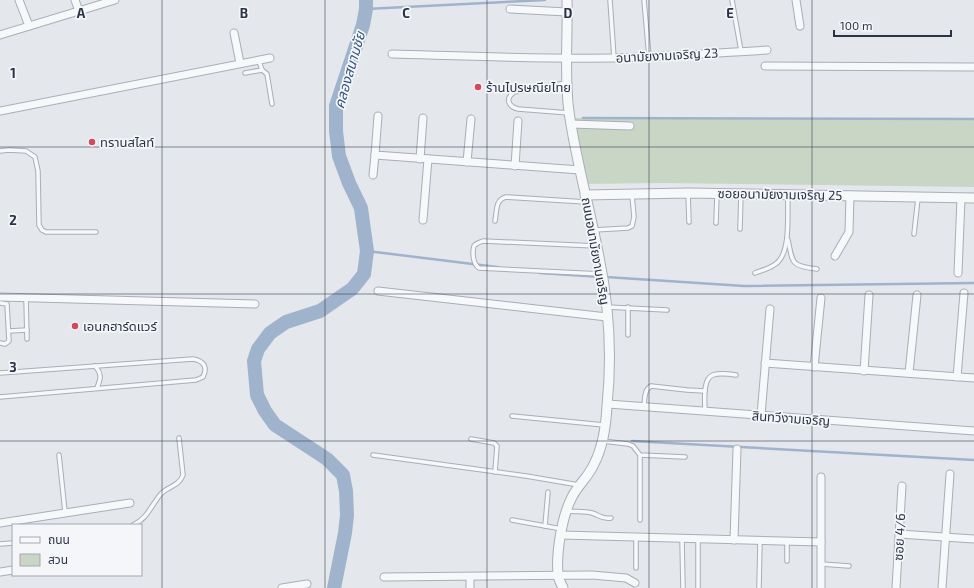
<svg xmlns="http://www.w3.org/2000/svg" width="974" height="588" viewBox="0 0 974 588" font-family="'Exo 2','Noto Sans Thai',sans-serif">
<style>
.green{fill:#c9d6c5}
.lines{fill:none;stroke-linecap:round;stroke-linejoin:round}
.stream{stroke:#9fb4cc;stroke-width:2.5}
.river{stroke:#9fb4cc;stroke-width:14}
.service-casing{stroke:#a9aeb7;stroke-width:5.5}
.minor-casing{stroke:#a9aeb7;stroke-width:9}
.tertiary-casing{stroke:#a9aeb7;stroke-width:11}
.service{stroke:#f7f8fa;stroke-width:3.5}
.minor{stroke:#f7f8fa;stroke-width:7}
.tertiary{stroke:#f7f8fa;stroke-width:9}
.grid{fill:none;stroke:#2b3445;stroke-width:1;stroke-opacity:0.55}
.poi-dot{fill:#d1495b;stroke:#f4f6f9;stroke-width:1.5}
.labels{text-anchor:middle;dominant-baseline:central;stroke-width:3.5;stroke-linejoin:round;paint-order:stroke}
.street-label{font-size:13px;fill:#2b3445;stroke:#f4f6f9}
.poi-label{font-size:13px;fill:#2b3445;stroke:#f4f6f9;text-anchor:start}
.water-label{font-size:14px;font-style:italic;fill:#34527a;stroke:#f4f6f9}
.grid-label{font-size:13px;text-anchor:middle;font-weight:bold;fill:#2b3445;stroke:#f4f6f9;stroke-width:3.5;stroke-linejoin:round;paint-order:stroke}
</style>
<rect width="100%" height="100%" fill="#e4e7ec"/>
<polygon class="green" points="569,118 974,119 974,187 661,183 583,184"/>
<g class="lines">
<g class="stream">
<polyline points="366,9 545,0"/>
<polyline points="583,118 974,119"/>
<polyline points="367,251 497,267"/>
<polyline points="540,273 601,277"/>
<polyline points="606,277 744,286 974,283"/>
<polyline points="632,441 974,460"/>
</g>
<polyline class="river" points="334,588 345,533 347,515 346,491 343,475 327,459 275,425 265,411 257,395 254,361 258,349 270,333 286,322 320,311 352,289 364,274 367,251 364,230 361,208 349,183 339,156 336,131 336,106 363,25 366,9 366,0"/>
<defs>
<g id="service">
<polyline points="610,0 614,58"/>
<polyline points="644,0 649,57"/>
<polyline points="732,0 741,51"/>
<polyline points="259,61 262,70 267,74 272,104"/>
<polyline points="245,73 262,70"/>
<path d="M566 83 514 92C505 99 508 106 518 109L569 113"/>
<polyline points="0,151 9,150 26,151 35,157 38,171 39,225 42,230 46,232 96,232"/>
<polyline points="688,193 689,222"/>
<path d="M495 221C497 211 495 200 506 197L586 202"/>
<polyline points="716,223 717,194"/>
<polyline points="740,229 741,194"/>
<polyline points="594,230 628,228 632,226 634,217 632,195"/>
<polyline points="914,234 918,198"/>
<path d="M788 240C793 264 791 266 817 269"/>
<path d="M596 246 483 241C480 242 476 243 474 246 472 253 473 264 479 268L601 274"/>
<path d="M755 273C763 270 772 268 778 262 791 249 787 213 788 195"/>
<polyline points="26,298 27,339"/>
<polyline points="0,303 7,304 9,341 5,344 0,343"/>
<polyline points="607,307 667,310"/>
<polyline points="9,331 27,330"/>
<polyline points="628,335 628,307"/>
<path d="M95 366C102 374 101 378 97 388"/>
<path d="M0 373 193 359C204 361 208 367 203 377L196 380 0 397"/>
<path d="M644 406C645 398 644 390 651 386L687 390 705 391"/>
<path d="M705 412C705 402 702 379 713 375 719 373 729 374 736 375"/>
<polyline points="512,416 604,425"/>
<polyline points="471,439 494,443 497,446 495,472"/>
<polyline points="603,441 628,444 633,446 640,455 685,457"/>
<polyline points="59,455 65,512"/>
<polyline points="373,455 526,476 579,485"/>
<polyline points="640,455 640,520"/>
<path d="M568 511C575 512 585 511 592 513 599 515 603 520 611 518"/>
<polyline points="512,520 562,529"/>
<path d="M133 525C147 519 151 506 160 495 167 486 179 487 183 475L179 438"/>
<polyline points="545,526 548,492"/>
<polyline points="636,538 636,568"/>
<polyline points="682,539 683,588"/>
<polyline points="698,539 698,588"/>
<polyline points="0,544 13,543"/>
<polyline points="787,561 787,541"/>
<polyline points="821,564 849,566"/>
<polyline points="759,588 760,541"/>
</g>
<g id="minor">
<polyline points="19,0 29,26"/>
<polyline points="75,0 79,11"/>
<polyline points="796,0 800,26"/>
<polyline points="510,9 567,12"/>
<polyline points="234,33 240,63"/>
<polyline points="0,35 115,0"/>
<path d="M392 54C465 56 539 59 613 58 664 57 716 53 767 50"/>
<polyline points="765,66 974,67"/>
<polyline points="0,111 270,58"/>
<polyline points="378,116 375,155 580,170"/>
<polyline points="571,124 630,126"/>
<polyline points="420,159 423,118"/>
<polyline points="467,162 471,119"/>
<polyline points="515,166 518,121"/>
<polyline points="373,175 375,155"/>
<polyline points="423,220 428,159"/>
<polyline points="835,256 849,232 850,195"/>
<polyline points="958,273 961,198"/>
<polyline points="378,291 607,317"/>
<polyline points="0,297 255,304"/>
<polyline points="765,363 974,378"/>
<polyline points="814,367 821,298"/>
<polyline points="864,371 869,295"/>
<polyline points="909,373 917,295"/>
<polyline points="957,377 964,293"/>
<polyline points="608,404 974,431"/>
<polyline points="761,415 770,309"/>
<polyline points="0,523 130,503"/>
<polyline points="899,534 974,539"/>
<polyline points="561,535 821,542 821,477"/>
<polyline points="734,540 737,449"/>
<polyline points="821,542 821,588"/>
<polyline points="0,572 13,570"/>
<polyline points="384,577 592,575 626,578 635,583"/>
<polyline points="470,577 470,588"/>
<polyline points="282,588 307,584"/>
<polyline points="896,588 902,486"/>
<polyline points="942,588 950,474"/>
</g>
<g id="tertiary">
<polyline points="585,195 688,193 974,198"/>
<path d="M563 588C561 583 558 579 558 574 556 553 562 516 572 497 578 485 589 476 594 464 603 447 606 425 607 406 612 357 609 305 599 257 590 209 576 161 569 112 564 75 568 37 567 0"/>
</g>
</defs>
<use href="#service" class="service-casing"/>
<use href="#minor" class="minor-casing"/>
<use href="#tertiary" class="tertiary-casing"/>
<use href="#service" class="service"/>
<use href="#minor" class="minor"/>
<use href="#tertiary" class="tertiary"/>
</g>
<path class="grid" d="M162 0V588M325 0V588M487 0V588M649 0V588M812 0V588M0 147H974M0 294H974M0 441H974"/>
<g class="poi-dot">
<circle cx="478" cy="87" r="4"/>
<circle cx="92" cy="142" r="4"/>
<circle cx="75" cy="326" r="4"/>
</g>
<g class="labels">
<g class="street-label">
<text transform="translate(667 55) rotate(-3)">อนามัยงามเจริญ 23</text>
<text transform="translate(780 194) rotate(1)">ซอยอนามัยงามเจริญ 25</text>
<text transform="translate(596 251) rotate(80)">ถนนอนามัยงามเจริญ</text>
<text transform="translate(791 418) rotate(4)">สินทวีงามเจริญ</text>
<text transform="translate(899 537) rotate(-87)">ซอย 4/6</text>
</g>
<g class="poi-label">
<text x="486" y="87">ร้านไปรษณียไทย</text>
<text x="100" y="142">ทรานสไลท์</text>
<text x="83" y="326">เอนกฮาร์ดแวร์</text>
</g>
<g class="water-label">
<text transform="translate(349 70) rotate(-74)">คลองสนามชัย</text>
</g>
</g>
<g class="grid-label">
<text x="81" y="18">A</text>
<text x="244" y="18">B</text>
<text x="406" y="18">C</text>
<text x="568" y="18">D</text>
<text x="730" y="18">E</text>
<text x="13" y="78">1</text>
<text x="13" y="225">2</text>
<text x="13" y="372">3</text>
</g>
<rect x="12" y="524" width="130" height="52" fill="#f4f6f9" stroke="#a4a8b1"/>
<rect x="20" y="537" width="20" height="6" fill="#f7f8fa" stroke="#a4a8b1"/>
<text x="48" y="544" font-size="12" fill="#2b3445">ถนน</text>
<rect x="20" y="554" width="20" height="12" fill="#c9d6c5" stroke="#a4a8b1"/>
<text x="48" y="564" font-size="12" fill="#2b3445">สวน</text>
<path d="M834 30v6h117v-6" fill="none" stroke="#2b3445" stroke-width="2"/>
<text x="840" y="30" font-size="12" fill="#2b3445" stroke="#f4f6f9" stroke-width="3" paint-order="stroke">100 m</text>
</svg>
